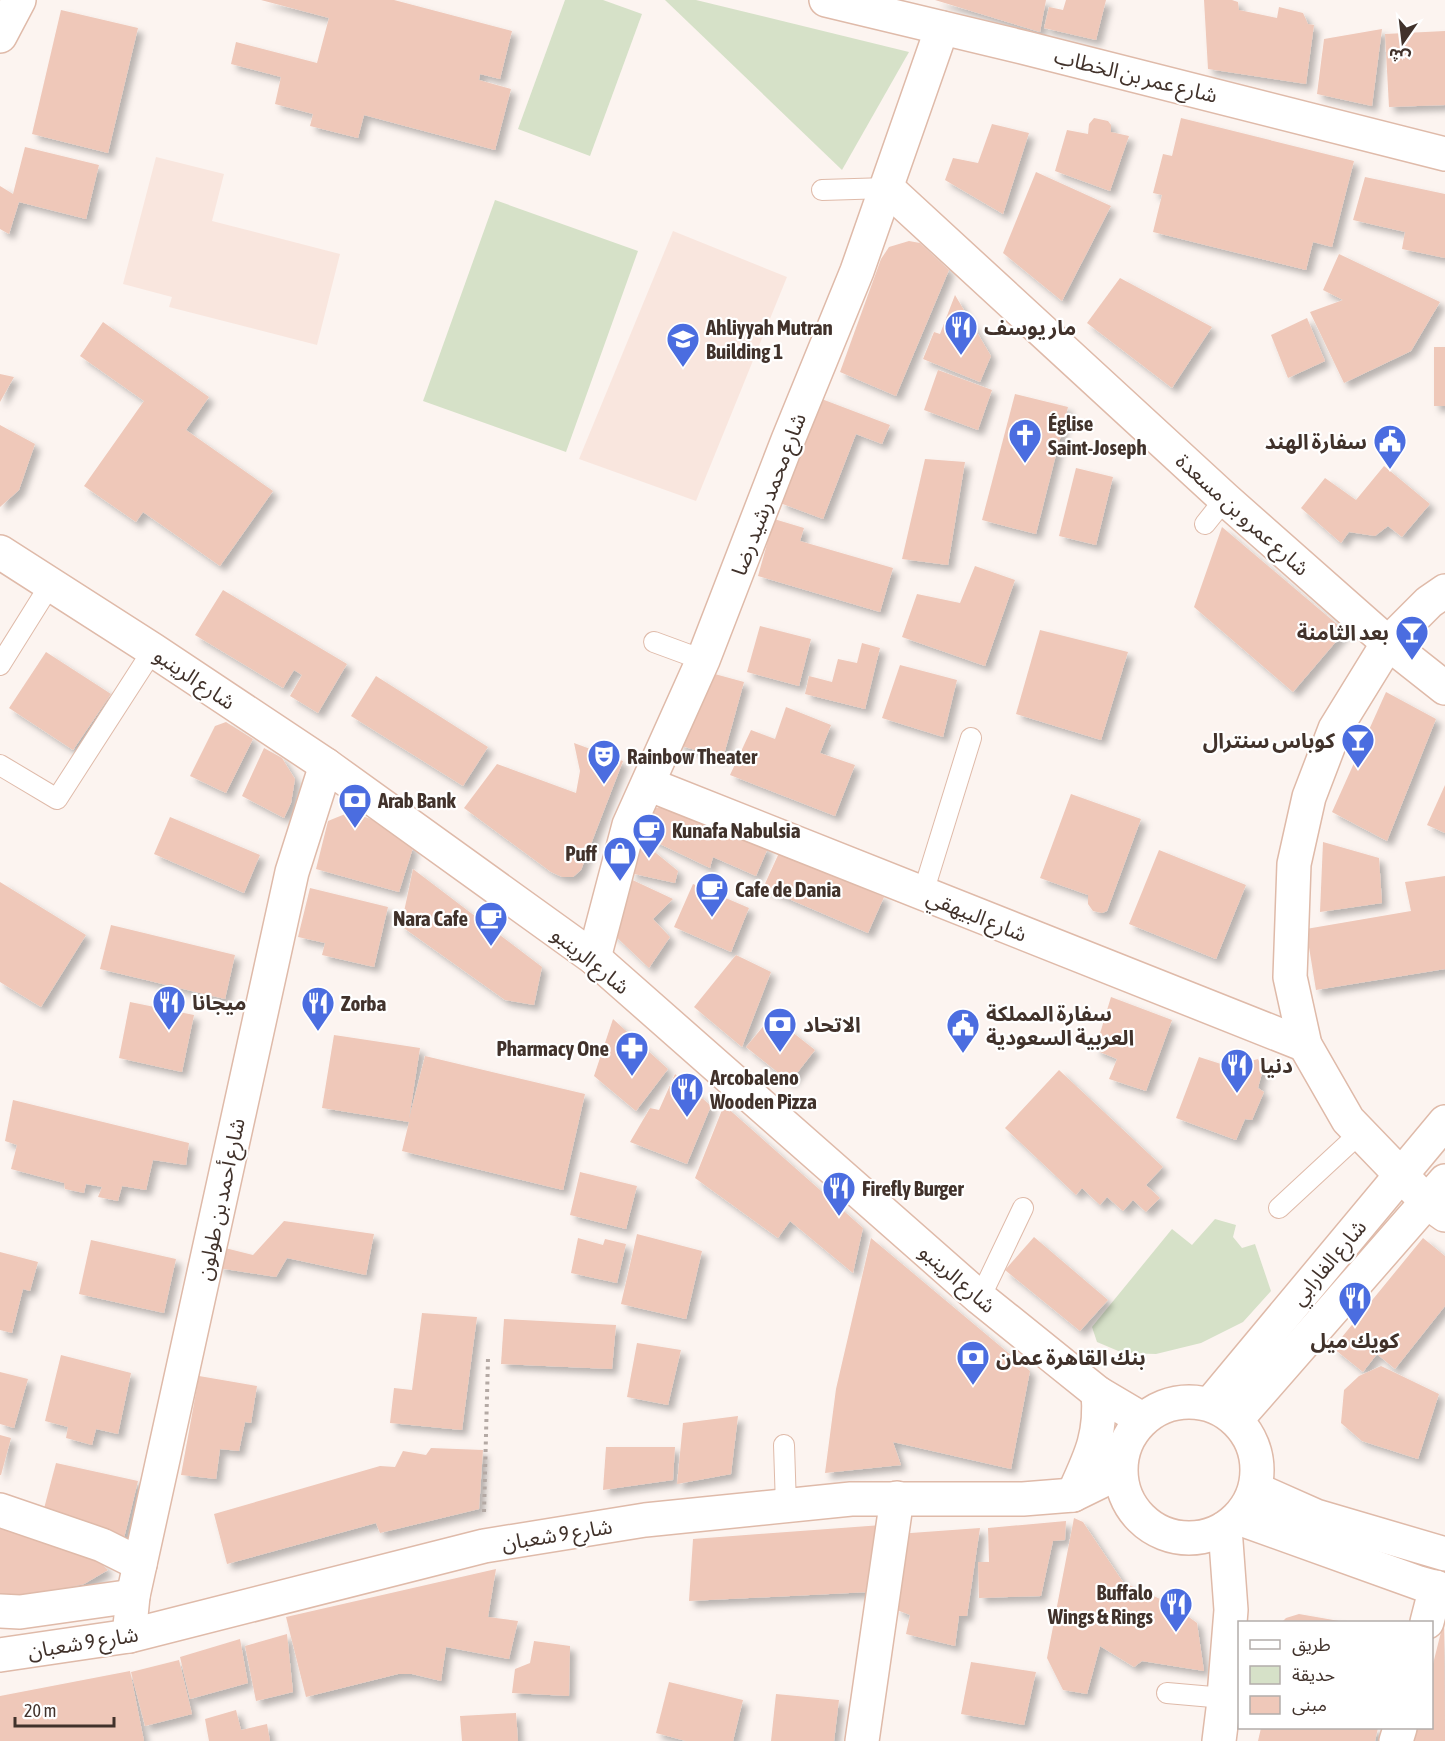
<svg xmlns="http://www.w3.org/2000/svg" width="1445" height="1741" viewBox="0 0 1445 1741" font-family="'Asap Condensed','Noto Sans Arabic',sans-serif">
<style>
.built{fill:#f9e6de}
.green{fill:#d6e1c8}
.building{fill:#efc8b9;filter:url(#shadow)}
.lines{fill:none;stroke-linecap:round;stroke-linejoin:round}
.service-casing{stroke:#dfbaa9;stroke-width:22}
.minor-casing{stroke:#dfbaa9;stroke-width:36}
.tertiary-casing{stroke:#dfbaa9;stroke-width:36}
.primary-casing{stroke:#dfbaa9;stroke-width:36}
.path{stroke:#b4a9a4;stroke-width:4;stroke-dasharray:3 4.5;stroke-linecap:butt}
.service{stroke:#fff;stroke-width:20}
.minor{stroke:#fff;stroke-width:33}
.tertiary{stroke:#fff;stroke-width:33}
.primary{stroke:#fff;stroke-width:33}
.labels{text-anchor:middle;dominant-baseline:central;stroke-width:4.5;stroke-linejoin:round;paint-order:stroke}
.street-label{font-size:21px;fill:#41322b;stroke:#fff}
.poi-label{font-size:21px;font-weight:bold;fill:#41322b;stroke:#fff;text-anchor:start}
</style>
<defs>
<filter id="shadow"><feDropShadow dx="5.5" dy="5.5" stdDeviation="3" flood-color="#0004"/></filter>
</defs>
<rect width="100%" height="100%" fill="#fcf4f0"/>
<g class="built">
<polygon points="156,157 224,174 212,221 340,254 317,345 169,307 172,297 123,284"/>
<polygon points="673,231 787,277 696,501 579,459"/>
</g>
<g class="green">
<polygon points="565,0 603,0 642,14 590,156 518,129"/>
<polygon points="665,0 696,0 909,52 842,170"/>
<polygon points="495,200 638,251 566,452 423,401"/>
<polygon points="1215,1219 1236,1225 1233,1237 1242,1248 1255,1244 1271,1291 1243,1322 1201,1343 1156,1354 1123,1353 1097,1342 1092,1327 1172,1229 1192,1245"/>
</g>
<g class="building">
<polygon points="261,0 394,0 512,31 500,79 480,74 479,80 511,89 495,150 364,115 358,138 310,126 313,114 275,104 281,77 231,64 236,42 317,63 329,18"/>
<polygon points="935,0 1046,0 1040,32"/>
<polygon points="1066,0 1106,0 1096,40 1044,28 1049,7 1063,10"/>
<polygon points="1204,0 1232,0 1238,2 1239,10 1277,18 1279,7 1303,13 1308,24 1314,25 1306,84 1208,69"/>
<polygon points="61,10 138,28 108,153 32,134"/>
<polygon points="1382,29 1372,106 1317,94 1324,39"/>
<polygon points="1445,31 1445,105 1389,107 1385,34"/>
<polygon points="1094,118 1108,121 1111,125 1111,132 1129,136 1110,191 1055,171 1067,130 1088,134 1089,124"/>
<polygon points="1181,118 1354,161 1332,247 1313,242 1306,270 1153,232 1162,195 1153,193 1163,154 1172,156"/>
<polygon points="992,124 1029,133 1003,214 945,180 953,158 978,163"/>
<polygon points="25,147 99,165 86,219 19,202 9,234 0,229 0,186 13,194"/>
<polygon points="1036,172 1111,206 1062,301 1003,253"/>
<polygon points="1365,177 1445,194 1445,258 1402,249 1405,232 1353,220"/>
<polygon points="909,241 920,243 949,270 896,396 840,372 881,259 889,247"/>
<polygon points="1339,254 1440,302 1411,351 1344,383 1310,312 1343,300 1323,290"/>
<polygon points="1120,278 1212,327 1172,388 1087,323"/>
<polygon points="955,295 991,356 980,382 923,359 934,332 940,334"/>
<polygon points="1307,318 1325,361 1288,378 1271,335"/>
<polygon points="103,322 209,397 186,430 273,491 220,566 143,512 136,522 84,486 144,401 80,356"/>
<rect x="1434" y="347" width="11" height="59"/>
<polygon points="938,370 992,390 978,430 924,410"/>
<polygon points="0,374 14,377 0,402"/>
<polygon points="1015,394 1068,407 1036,534 982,520"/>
<polygon points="819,398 890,425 882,444 856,434 823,519 780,503"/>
<polygon points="0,425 35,444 19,490 0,507"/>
<polygon points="925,459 965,462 948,565 902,559"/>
<polygon points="1384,466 1430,504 1402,537 1388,526 1375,536 1349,532 1341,543 1301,508 1325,478 1356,500"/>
<polygon points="1076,468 1113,477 1096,545 1059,536"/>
<polygon points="774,519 804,528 800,541 893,568 880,612 758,576"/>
<polygon points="1222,527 1345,631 1293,692 1194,607"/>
<polygon points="975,566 1015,580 985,666 902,637 917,594 960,603"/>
<polygon points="223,590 347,664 318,713 290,696 302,675 294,670 283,688 195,635"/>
<polygon points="760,626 811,639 799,686 747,672"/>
<polygon points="1040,630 1128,652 1101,740 1016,714"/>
<polygon points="862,643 880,648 865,709 805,694 809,676 832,682 838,659 857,663"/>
<polygon points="46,652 111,694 73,750 9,708"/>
<polygon points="900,665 957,680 943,737 882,718"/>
<polygon points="700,670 744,682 723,758 678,745"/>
<polygon points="376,676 488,747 463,786 351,716"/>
<polygon points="1386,692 1436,719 1387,841 1332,812"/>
<polygon points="786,707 831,725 820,753 855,765 835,816 730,775 751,730 775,739"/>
<polygon points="226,722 253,739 226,793 190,776 215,726"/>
<polygon points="574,743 623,761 581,870 573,877 562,877 551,872 464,808 497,764 576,793 580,771"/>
<polygon points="264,748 282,758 295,779 291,803 284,818 242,796"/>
<polygon points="1445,785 1445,833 1427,825"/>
<polygon points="1071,794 1141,819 1107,911 1102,913 1093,911 1088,904 1088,895 1040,878"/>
<polygon points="669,805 768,848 756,876 713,857 710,868 645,837 648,814 656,808"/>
<polygon points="350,812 374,820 396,833 413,848 399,892 316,869 328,821"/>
<polygon points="170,817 260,855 244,893 154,854"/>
<polygon points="640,840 678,871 675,883 630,873"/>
<polygon points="1323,842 1379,858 1382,903 1320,912"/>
<polygon points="1159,850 1246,885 1216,959 1129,924"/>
<polygon points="779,853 884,897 868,933 763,888"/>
<polygon points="413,869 542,967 534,1005 505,1000 401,926"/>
<polygon points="624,876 673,899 653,919 670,937 649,968 608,929"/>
<polygon points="1445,876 1445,969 1316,990 1306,929 1411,911 1405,882"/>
<polygon points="0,882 86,935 41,1007 0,982"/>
<polygon points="693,884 749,908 731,952 674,927"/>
<polygon points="310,888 388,907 374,967 322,955 325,943 298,937"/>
<polygon points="111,925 235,955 225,999 100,969"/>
<polygon points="736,955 771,972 742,1047 694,1007"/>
<polygon points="1111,997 1172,1020 1146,1091 1109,1079 1117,1059 1095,1050"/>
<polygon points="130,1002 194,1015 182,1072 119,1058"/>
<polygon points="772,1016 815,1050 790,1082 746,1047"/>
<polygon points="613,1019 668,1069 636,1111 594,1076"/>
<polygon points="334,1035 420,1048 409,1119 425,1056 585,1094 563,1190 402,1151 409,1122 322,1108"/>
<polygon points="1199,1057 1221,1064 1226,1061 1240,1067 1247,1062 1258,1059 1263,1069 1258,1088 1264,1092 1252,1120 1245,1119 1236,1140 1176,1118"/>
<polygon points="1059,1070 1163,1167 1146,1185 1160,1198 1146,1212 1133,1200 1123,1211 1107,1197 1100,1205 1082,1188 1076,1195 1005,1128"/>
<polygon points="675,1074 711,1106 687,1164 630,1142 650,1108 659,1110"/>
<polygon points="13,1100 189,1143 186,1165 153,1160 146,1190 122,1186 118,1201 98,1197 102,1187 86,1184 84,1193 65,1189 64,1183 11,1169 17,1145 5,1141"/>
<polygon points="724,1105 863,1228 853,1273 790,1221 778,1238 695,1178"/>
<polygon points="580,1172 637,1186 626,1229 570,1215"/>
<polygon points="284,1221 374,1234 366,1275 287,1258 276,1277 218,1268 221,1247 253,1255"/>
<polygon points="637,1234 702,1251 686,1319 621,1304"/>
<polygon points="1034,1237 1108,1300 1080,1331 1005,1270"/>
<polygon points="578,1238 603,1245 605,1239 626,1244 617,1283 571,1273"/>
<polygon points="871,1238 1030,1371 1011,1469 893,1442 901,1465 825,1473 836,1389"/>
<polygon points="1423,1238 1445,1256 1445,1306 1395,1369 1377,1354 1363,1372 1333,1348"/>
<polygon points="91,1240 176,1259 164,1313 79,1294"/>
<polygon points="0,1252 38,1262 30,1291 23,1289 12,1333 0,1330"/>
<polygon points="422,1313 477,1317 462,1430 390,1423 394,1388 412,1390"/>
<polygon points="504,1319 616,1325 612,1369 501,1364"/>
<polygon points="637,1343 681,1350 668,1405 627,1397"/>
<polygon points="61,1355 131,1373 118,1434 96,1429 92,1445 66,1438 68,1427 45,1421"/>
<polygon points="1381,1366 1439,1394 1418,1459 1362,1441 1341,1423 1344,1390 1359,1376"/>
<polygon points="0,1372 28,1379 14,1428 0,1424"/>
<polygon points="199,1376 257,1386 251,1423 245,1422 239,1451 220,1449 216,1479 181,1475"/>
<polygon points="738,1416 731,1474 677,1484 683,1423"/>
<polygon points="0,1435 11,1438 1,1475 0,1475"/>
<polygon points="606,1447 675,1447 673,1480 603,1490"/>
<polygon points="431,1448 483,1450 479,1509 380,1533 376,1523 227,1564 214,1514 380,1466 395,1467 403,1451 426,1455"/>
<polygon points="56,1463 138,1481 123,1542 41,1520"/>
<polygon points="1074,1518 1083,1522 1123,1582 1171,1604 1197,1623 1204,1671 1142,1661 1134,1667 1100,1646 1087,1694 1063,1690 1047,1658"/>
<polygon points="1066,1521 1065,1540 1053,1541 1041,1596 979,1598 978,1562 989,1562 988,1528"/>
<polygon points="0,1522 88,1551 108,1570 84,1584 19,1599 0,1599"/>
<polygon points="882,1525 869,1592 689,1601 693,1539"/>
<polygon points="980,1528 967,1616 959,1616 955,1646 906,1634 910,1615 897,1610 897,1534"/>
<polygon points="496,1569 488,1617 518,1621 509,1659 446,1647 441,1681 412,1674 398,1674 306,1697 286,1617"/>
<polygon points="1299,1614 1339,1621 1339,1622 1282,1622 1286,1618"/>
<polygon points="1444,1620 1445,1741 1412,1741 1416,1728 1432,1728 1432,1668"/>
<polygon points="287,1634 293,1692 256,1701 245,1646"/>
<polygon points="240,1639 248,1683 190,1699 180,1657"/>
<polygon points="534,1641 570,1646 569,1696 512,1693 515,1669 530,1663"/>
<polygon points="179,1660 192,1714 145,1726 131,1672"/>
<polygon points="971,1662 1036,1672 1024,1725 961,1714"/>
<polygon points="130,1671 144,1741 0,1741 0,1696"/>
<polygon points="669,1682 743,1700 733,1741 686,1741 656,1733"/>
<polygon points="776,1694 839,1700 834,1741 771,1741"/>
<polygon points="236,1710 241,1730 267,1724 270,1741 209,1741 205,1719"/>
<polygon points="516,1713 518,1741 462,1741 460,1716"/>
<polygon points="1261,1728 1378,1728 1375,1741 1258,1741"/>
</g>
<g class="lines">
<defs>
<g id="service">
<polyline points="822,190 887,188"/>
<polyline points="1205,524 1225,499"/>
<polyline points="654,642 703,660"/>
<polyline points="0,665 50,585"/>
<polyline points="0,765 57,799 153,650"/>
<polyline points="923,893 971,738"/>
<polyline points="1279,1208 1360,1133"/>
<polyline points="980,1298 1023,1208"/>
<polyline points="784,1445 786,1506"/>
<polyline points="1167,1693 1224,1698"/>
</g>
<g id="minor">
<polyline points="0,36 19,0"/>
<polyline points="887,188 1225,499 1388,643 1445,688"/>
<polyline points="1445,591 1429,602 1388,643 1335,729 1309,797 1294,864 1290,977 1305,1045 1348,1120 1427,1202 1445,1215"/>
<polyline points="648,784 1305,1045"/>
<polyline points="594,958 629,825 703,660 788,440 857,271 942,28"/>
<circle cx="1189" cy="1470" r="68"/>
<polyline points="1211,1403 1445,1122"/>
<polyline points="1236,1420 1445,1181"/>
<polyline points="0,1510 102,1545 140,1564"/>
<polyline points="0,1611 20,1612 133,1596"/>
<polyline points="1427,1622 1436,1587"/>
<polyline points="129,1636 133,1596 292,872 326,765"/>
<polyline points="862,1741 897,1498"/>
<polyline points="1219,1741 1223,1709 1231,1610 1225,1528"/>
<polyline points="1396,1741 1400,1728"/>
</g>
<g id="tertiary">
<polyline points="826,0 1026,48 1445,154"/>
<polyline points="0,552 153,650 326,765 594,958 980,1298 1098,1393 1142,1419"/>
<path d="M1073 1495C1090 1458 1102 1435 1098 1393"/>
<polyline points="0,1655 129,1636 484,1546 645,1520 851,1499 1023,1499 1073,1495 1120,1472"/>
</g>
<g id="primary">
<polyline points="1255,1489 1316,1516 1445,1554"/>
<polyline points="1238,1518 1419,1583 1445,1590"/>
</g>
</defs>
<use href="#service" class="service-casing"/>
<use href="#minor" class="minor-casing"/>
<use href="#tertiary" class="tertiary-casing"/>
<use href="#primary" class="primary-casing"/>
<polyline class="path" points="484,1512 488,1358"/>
<use href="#service" class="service"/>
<use href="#minor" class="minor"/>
<use href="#tertiary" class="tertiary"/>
<use href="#primary" class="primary"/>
</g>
<defs>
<symbol id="restaurant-pin" viewBox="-11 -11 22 30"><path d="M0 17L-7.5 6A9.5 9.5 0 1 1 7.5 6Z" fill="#4b6de0" stroke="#fff"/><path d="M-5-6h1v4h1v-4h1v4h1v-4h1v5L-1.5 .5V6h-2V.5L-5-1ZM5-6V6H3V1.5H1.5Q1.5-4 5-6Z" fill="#fff"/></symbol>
<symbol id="school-pin" viewBox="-11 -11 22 30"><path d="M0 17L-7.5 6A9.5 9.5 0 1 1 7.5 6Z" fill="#4b6de0" stroke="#fff"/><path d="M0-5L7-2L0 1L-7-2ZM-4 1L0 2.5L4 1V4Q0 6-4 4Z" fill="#fff"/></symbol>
<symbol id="church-pin" viewBox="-11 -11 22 30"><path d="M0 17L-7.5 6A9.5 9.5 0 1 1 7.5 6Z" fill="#4b6de0" stroke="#fff"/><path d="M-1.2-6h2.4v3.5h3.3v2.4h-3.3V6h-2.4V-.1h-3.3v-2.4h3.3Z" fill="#fff"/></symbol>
<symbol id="civic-pin" viewBox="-11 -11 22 30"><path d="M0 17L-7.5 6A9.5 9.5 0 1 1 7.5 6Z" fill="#4b6de0" stroke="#fff"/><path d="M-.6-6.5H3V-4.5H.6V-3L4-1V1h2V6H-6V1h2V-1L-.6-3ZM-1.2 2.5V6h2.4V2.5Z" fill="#fff"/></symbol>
<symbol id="bar-pin" viewBox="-11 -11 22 30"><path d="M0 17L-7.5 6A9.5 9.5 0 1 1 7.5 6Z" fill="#4b6de0" stroke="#fff"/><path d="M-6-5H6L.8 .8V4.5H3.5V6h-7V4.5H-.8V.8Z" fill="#fff"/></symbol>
<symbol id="theatre-pin" viewBox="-11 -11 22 30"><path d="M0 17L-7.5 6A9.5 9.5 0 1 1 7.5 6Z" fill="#4b6de0" stroke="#fff"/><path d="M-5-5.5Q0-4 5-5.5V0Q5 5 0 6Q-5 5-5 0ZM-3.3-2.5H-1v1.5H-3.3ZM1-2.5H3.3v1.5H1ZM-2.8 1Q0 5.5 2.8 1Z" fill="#fff"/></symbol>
<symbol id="bank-pin" viewBox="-11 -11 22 30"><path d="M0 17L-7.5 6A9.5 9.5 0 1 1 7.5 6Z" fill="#4b6de0" stroke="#fff"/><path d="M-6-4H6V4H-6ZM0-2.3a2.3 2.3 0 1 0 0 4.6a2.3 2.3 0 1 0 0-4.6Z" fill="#fff"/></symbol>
<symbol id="cafe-pin" viewBox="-11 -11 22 30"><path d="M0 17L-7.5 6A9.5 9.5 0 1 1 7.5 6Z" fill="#4b6de0" stroke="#fff"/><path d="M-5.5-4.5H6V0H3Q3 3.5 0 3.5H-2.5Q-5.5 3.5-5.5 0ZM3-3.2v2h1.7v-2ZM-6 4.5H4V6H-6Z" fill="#fff"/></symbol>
<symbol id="shop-pin" viewBox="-11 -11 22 30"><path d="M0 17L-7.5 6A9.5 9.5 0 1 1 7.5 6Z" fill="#4b6de0" stroke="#fff"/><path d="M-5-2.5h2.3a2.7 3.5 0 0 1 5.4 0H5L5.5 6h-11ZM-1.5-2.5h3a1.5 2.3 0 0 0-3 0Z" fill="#fff"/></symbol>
<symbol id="pharmacy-pin" viewBox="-11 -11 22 30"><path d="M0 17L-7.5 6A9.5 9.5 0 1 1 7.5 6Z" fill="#4b6de0" stroke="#fff"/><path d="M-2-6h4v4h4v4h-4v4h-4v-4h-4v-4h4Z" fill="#fff"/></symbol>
</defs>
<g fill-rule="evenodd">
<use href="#restaurant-pin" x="942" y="308" width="38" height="52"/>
<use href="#school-pin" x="664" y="320" width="38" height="52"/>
<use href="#church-pin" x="1006" y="416" width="38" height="52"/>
<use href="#civic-pin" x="1371" y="422" width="38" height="52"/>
<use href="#bar-pin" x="1393" y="613" width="38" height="52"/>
<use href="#bar-pin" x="1339" y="721" width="38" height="52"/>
<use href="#theatre-pin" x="585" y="737" width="38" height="52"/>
<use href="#bank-pin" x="336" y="781" width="38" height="52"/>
<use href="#cafe-pin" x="630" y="811" width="38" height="52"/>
<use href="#shop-pin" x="601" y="834" width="38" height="52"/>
<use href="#cafe-pin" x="693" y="870" width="38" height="52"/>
<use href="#cafe-pin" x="472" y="899" width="38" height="52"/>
<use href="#restaurant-pin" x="150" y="983" width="38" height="52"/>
<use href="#restaurant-pin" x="299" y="984" width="38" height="52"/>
<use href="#bank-pin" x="761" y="1005" width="38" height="52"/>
<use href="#civic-pin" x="944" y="1006" width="38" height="52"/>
<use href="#pharmacy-pin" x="613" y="1029" width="38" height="52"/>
<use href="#restaurant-pin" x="1218" y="1046" width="38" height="52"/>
<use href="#restaurant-pin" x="668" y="1070" width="38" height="52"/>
<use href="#restaurant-pin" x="820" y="1169" width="38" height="52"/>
<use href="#restaurant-pin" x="1336" y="1279" width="38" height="52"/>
<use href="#bank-pin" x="954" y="1338" width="38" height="52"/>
<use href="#restaurant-pin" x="1157" y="1585" width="38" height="52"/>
</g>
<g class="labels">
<g class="street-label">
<text transform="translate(1136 75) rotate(14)">شارع عمر بن الخطاب</text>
<text transform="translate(768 494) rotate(-69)">شارع محمد رشيد رضا</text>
<text transform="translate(1243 514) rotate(42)">شارع عمرو بن مسعدة</text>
<text transform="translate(195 678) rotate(34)">شارع الرينبو</text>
<text transform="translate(977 915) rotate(22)">شارع البيهقي</text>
<text transform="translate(591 960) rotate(39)">شارع الرينبو</text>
<text transform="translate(220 1199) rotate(-78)">شارع أحمد بن طولون</text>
<text transform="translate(1328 1262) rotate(-50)">شارع الفارابي</text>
<text transform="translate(958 1278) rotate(41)">شارع الرينبو</text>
<text transform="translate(557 1534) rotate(-9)">شارع 9 شعبان</text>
<text transform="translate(83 1642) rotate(-9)">شارع 9 شعبان</text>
</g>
<g class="poi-label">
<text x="706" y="327">Ahliyyah Mutran<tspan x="706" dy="24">Building 1</tspan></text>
<text x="984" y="327">مار يوسف</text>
<text x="1048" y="423">Église<tspan x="1048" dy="24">Saint-Joseph</tspan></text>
<text x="1367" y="441" text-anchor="end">سفارة الهند</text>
<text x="1389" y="632" text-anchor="end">بعد الثامنة</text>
<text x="1335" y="740" text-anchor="end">كوباس سنترال</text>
<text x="627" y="756">Rainbow Theater</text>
<text x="378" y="800">Arab Bank</text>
<text x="672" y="830">Kunafa Nabulsia</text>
<text x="597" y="853" text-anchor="end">Puff</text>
<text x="735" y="889">Cafe de Dania</text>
<text x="468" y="918" text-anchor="end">Nara Cafe</text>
<text x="192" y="1002">ميجانا</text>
<text x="341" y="1003">Zorba</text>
<text x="986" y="1013">سفارة المملكة<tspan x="986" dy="24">العربية السعودية</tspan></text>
<text x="803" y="1024">الاتحاد</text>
<text x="609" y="1048" text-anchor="end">Pharmacy One</text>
<text x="1260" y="1065">دنيا</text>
<text x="710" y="1077">Arcobaleno<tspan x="710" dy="24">Wooden Pizza</tspan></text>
<text x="862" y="1188">Firefly Burger</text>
<text x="1355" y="1340" text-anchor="middle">كويك ميل</text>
<text x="996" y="1357">بنك القاهرة عمان</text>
<text x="1153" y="1592" text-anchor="end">Buffalo<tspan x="1153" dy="24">Wings &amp; Rings</tspan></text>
</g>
</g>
<rect x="1238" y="1621" width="195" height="108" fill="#ffffff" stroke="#b3adaa" stroke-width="1.5"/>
<rect x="1250" y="1640" width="30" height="9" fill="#ffffff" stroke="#b3adaa" stroke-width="1.5"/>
<text x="1292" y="1651" font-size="18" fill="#41322b">طريق</text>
<rect x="1250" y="1666" width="30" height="18" fill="#d6e1c8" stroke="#b3adaa" stroke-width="1.5"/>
<text x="1292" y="1681" font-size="18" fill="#41322b">حديقة</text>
<rect x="1250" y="1696" width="30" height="18" fill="#efc8b9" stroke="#b3adaa" stroke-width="1.5"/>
<text x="1292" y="1711" font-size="18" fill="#41322b">مبنى</text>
<g transform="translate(1403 42) rotate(194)" stroke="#ffffff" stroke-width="4.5" paint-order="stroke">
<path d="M0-4.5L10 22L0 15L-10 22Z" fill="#41322b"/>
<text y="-9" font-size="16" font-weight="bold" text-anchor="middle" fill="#41322b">ش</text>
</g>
<path d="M15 1717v9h99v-9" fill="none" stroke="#41322b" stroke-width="3"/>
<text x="24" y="1717" font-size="18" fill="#41322b" stroke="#ffffff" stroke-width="4.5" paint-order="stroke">20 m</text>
</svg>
